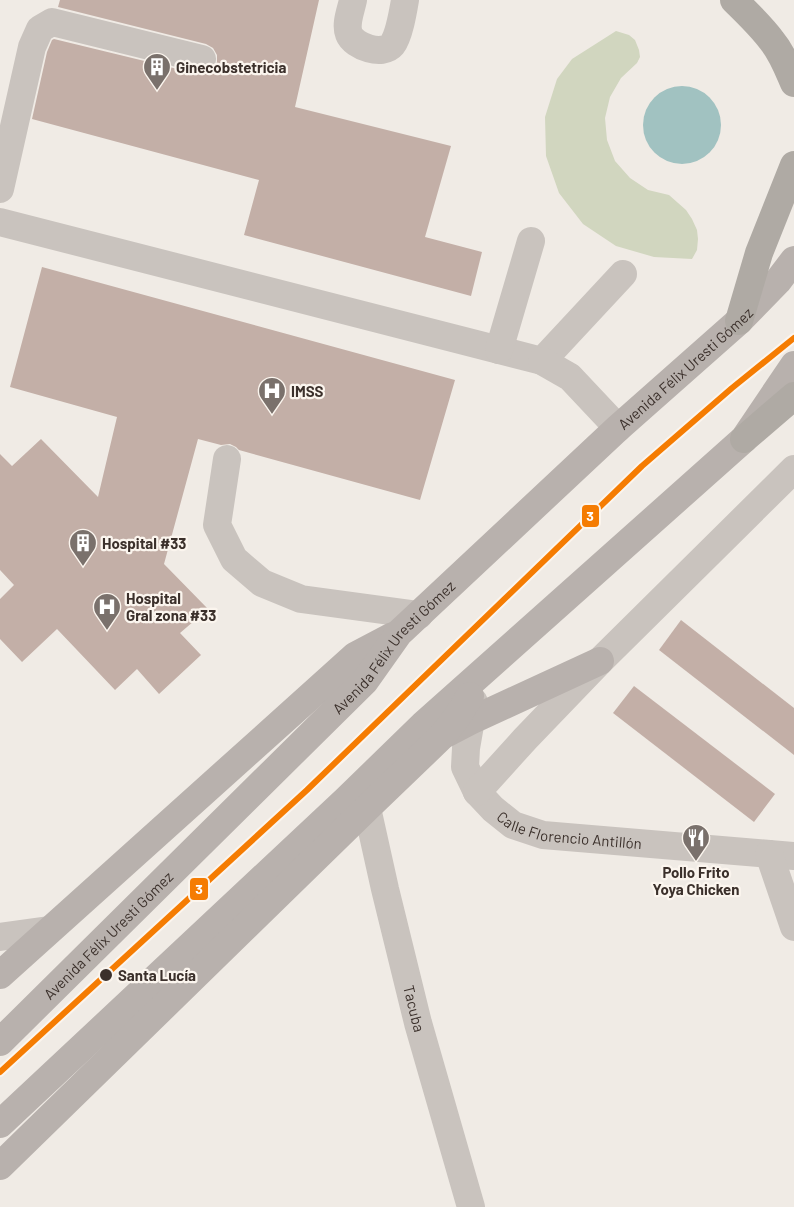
<svg xmlns="http://www.w3.org/2000/svg" width="794" height="1207" viewBox="0 0 794 1207" font-family="Barlow,sans-serif">
<style>
.green{fill:#d1d6bf}
.water{fill:#a1c2c1}
.building{fill:#c3afa7}
.lines{fill:none;stroke-linecap:round;stroke-linejoin:round}
.minor{stroke:#c9c3be;stroke-width:28}
.major{stroke:#b8b1ad;stroke-width:28}
.highway{stroke:#afaaa4;stroke-width:28}
.metro-1-casing{stroke:#fbf5ee;stroke-width:10}
.metro-1{stroke:#f57c02;stroke-width:6}
.stop-dot{fill:#3b302b;stroke:#fbf5ee;stroke-width:2}
.labels{text-anchor:middle;dominant-baseline:central;stroke-width:4.5;stroke-linejoin:round;paint-order:stroke}
.poi-label{font-size:15px;font-weight:bold;fill:#3b302b;stroke:#fbf5ee;text-anchor:start}
.street-label{font-size:15px;fill:#3b302b;stroke:#fbf5ee}
.stop-label{font-size:15px;font-weight:bold;fill:#3b302b;stroke:#fbf5ee;text-anchor:start}
.line-badge{stroke:#fbf5ee;stroke-width:2}
.badge-label{font-size:14px;text-anchor:middle;font-weight:bold;fill:#fff}
</style>
<rect width="100%" height="100%" fill="#f0ebe5"/>
<polygon class="green" points="616,31 629,35 635,40 639,50 640,57 637,63 621,78 610,97 605,118 607,140 615,161 630,178 648,190 669,195 686,210 692,219 697,230 698,239 697,250 692,259 654,257 616,246 583,224 559,193 546,156 545,117 557,79 572,59"/>
<circle class="water" cx="682" cy="125" r="39"/>
<g class="building">
<polygon points="60,0 319,0 295,107 451,146 425,237 482,252 471,296 244,235 259,180 32,119 47,52 52,40 54,39 198,74 206,74 213,70 217,62 217,55 213,48 206,44 58,7"/>
<polygon points="42,267 455,380 420,500 239,450 236,447 230,444 221,445 198,439 164,564 208,609 180,633 201,655 159,694 137,669 115,690 57,629 22,662 0,639 0,599 14,585 0,570 0,454 12,466 41,439 98,497 117,417 10,387"/>
<polygon points="681,620 794,708 794,755 659,650"/>
<polygon points="634,686 775,794 754,822 613,713"/>
</g>
<g class="lines">
<g class="minor">
<path d="M353 0C351 10 345 24 349 34 354 47 383 56 392 45 399 36 403 12 405 0"/>
<polyline points="0,189 32,47 40,29 52,22 202,59"/>
<polyline points="0,222 542,361 623,274"/>
<polyline points="499,350 531,241"/>
<polyline points="542,361 570,377 618,428"/>
<polyline points="227,459 217,525 234,559 262,583 301,599 419,615"/>
<path id="s1" d="M474 702 466 748 465 767 477 792 493 809 513 825 543 835 794 856"/>
<polyline points="477,792 525,739 600,661 794,469"/>
<path id="s2" d="M367 808 385 889 418 1023 471 1207"/>
<polyline points="769,854 794,927"/>
<polyline points="0,937 49,930"/>
</g>
<g class="major">
<polyline points="447,733 470,721 600,661"/>
<polyline points="0,975 355,656 393,636"/>
<path id="s3" d="M0 1042 365 681 399 633 618 428 739 321 778 281 794 260"/>
<polyline points="0,1124 346,800 423,725 744,439 794,365"/>
<polyline points="0,1166 367,808 443,735 457,717 470,696"/>
</g>
<g class="highway">
<path d="M734 0C747 13 761 26 772 41 782 53 788 69 794 83"/>
<polyline points="739,321 759,253 794,165"/>
<polyline points="744,439 794,396"/>
</g>
<defs>
<polyline id="metro-1" points="0,1072 307,790 642,466 732,388 794,338"/>
</defs>
<use href="#metro-1" class="metro-1-casing"/>
<use href="#metro-1" class="metro-1"/>
</g>
<defs>
<symbol id="building-pin" viewBox="-11 -11 22 30"><path d="M0 17L-7.5 6A9.5 9.5 0 1 1 7.5 6Z" fill="#7a716c" stroke="#fbf5ee"/><path d="M-4-6H4V6H1V3H-1V6H-4ZM-2.5-4.3h1.7v1.8h-1.7ZM.8-4.3h1.7v1.8H.8ZM-2.5-1h1.7V.8h-1.7ZM.8-1h1.7V.8H.8Z" fill="#fff"/></symbol>
<symbol id="hospital-pin" viewBox="-11 -11 22 30"><path d="M0 17L-7.5 6A9.5 9.5 0 1 1 7.5 6Z" fill="#7a716c" stroke="#fbf5ee"/><path d="M-5-5h3v3.5h4V-5h3V5h-3V1.5h-4V5h-3Z" fill="#fff"/></symbol>
<symbol id="restaurant-pin" viewBox="-11 -11 22 30"><path d="M0 17L-7.5 6A9.5 9.5 0 1 1 7.5 6Z" fill="#7a716c" stroke="#fbf5ee"/><path d="M-5-6h1v4h1v-4h1v4h1v-4h1v5L-1.5 .5V6h-2V.5L-5-1ZM5-6V6H3V1.5H1.5Q1.5-4 5-6Z" fill="#fff"/></symbol>
</defs>
<g fill-rule="evenodd">
<use href="#building-pin" x="141" y="51" width="32" height="43"/>
<use href="#hospital-pin" x="256" y="375" width="32" height="43"/>
<use href="#building-pin" x="67" y="527" width="32" height="43"/>
<use href="#hospital-pin" x="91" y="591" width="32" height="43"/>
<use href="#restaurant-pin" x="680" y="822" width="32" height="43"/>
</g>
<circle class="stop-dot" cx="106" cy="975" r="7"/>
<g class="labels">
<g class="poi-label">
<text x="176" y="67">Ginecobstetricia</text>
<text x="291" y="391">IMSS</text>
<text x="102" y="543">Hospital #33</text>
<text x="126" y="598">Hospital<tspan x="126" dy="17">Gral zona #33</tspan></text>
<text x="696" y="872" text-anchor="middle">Pollo Frito<tspan x="696" dy="17">Yoya Chicken</tspan></text>
</g>
<g class="street-label">
<text stroke="none"><textPath href="#s3" startOffset="962">Avenida Félix Uresti Gómez</textPath></text>
<text stroke="none"><textPath href="#s3" startOffset="558">Avenida Félix Uresti Gómez</textPath></text>
<text stroke="none"><textPath href="#s1" startOffset="199">Calle Florencio Antillón</textPath></text>
<text stroke="none"><textPath href="#s3" startOffset="152">Avenida Félix Uresti Gómez</textPath></text>
<text stroke="none"><textPath href="#s2" startOffset="206">Tacuba</textPath></text>
</g>
<g class="stop-label">
<text x="118" y="975">Santa Lucía</text>
</g>
</g>
<g class="line-badge">
<rect x="581" y="504" width="19" height="24" rx="5" fill="#f57c02"/>
<rect x="189" y="877" width="20" height="24" rx="5" fill="#f57c02"/>
</g>
<g class="badge-label">
<text x="590" y="521">3</text>
<text x="199" y="894">3</text>
</g>
</svg>
